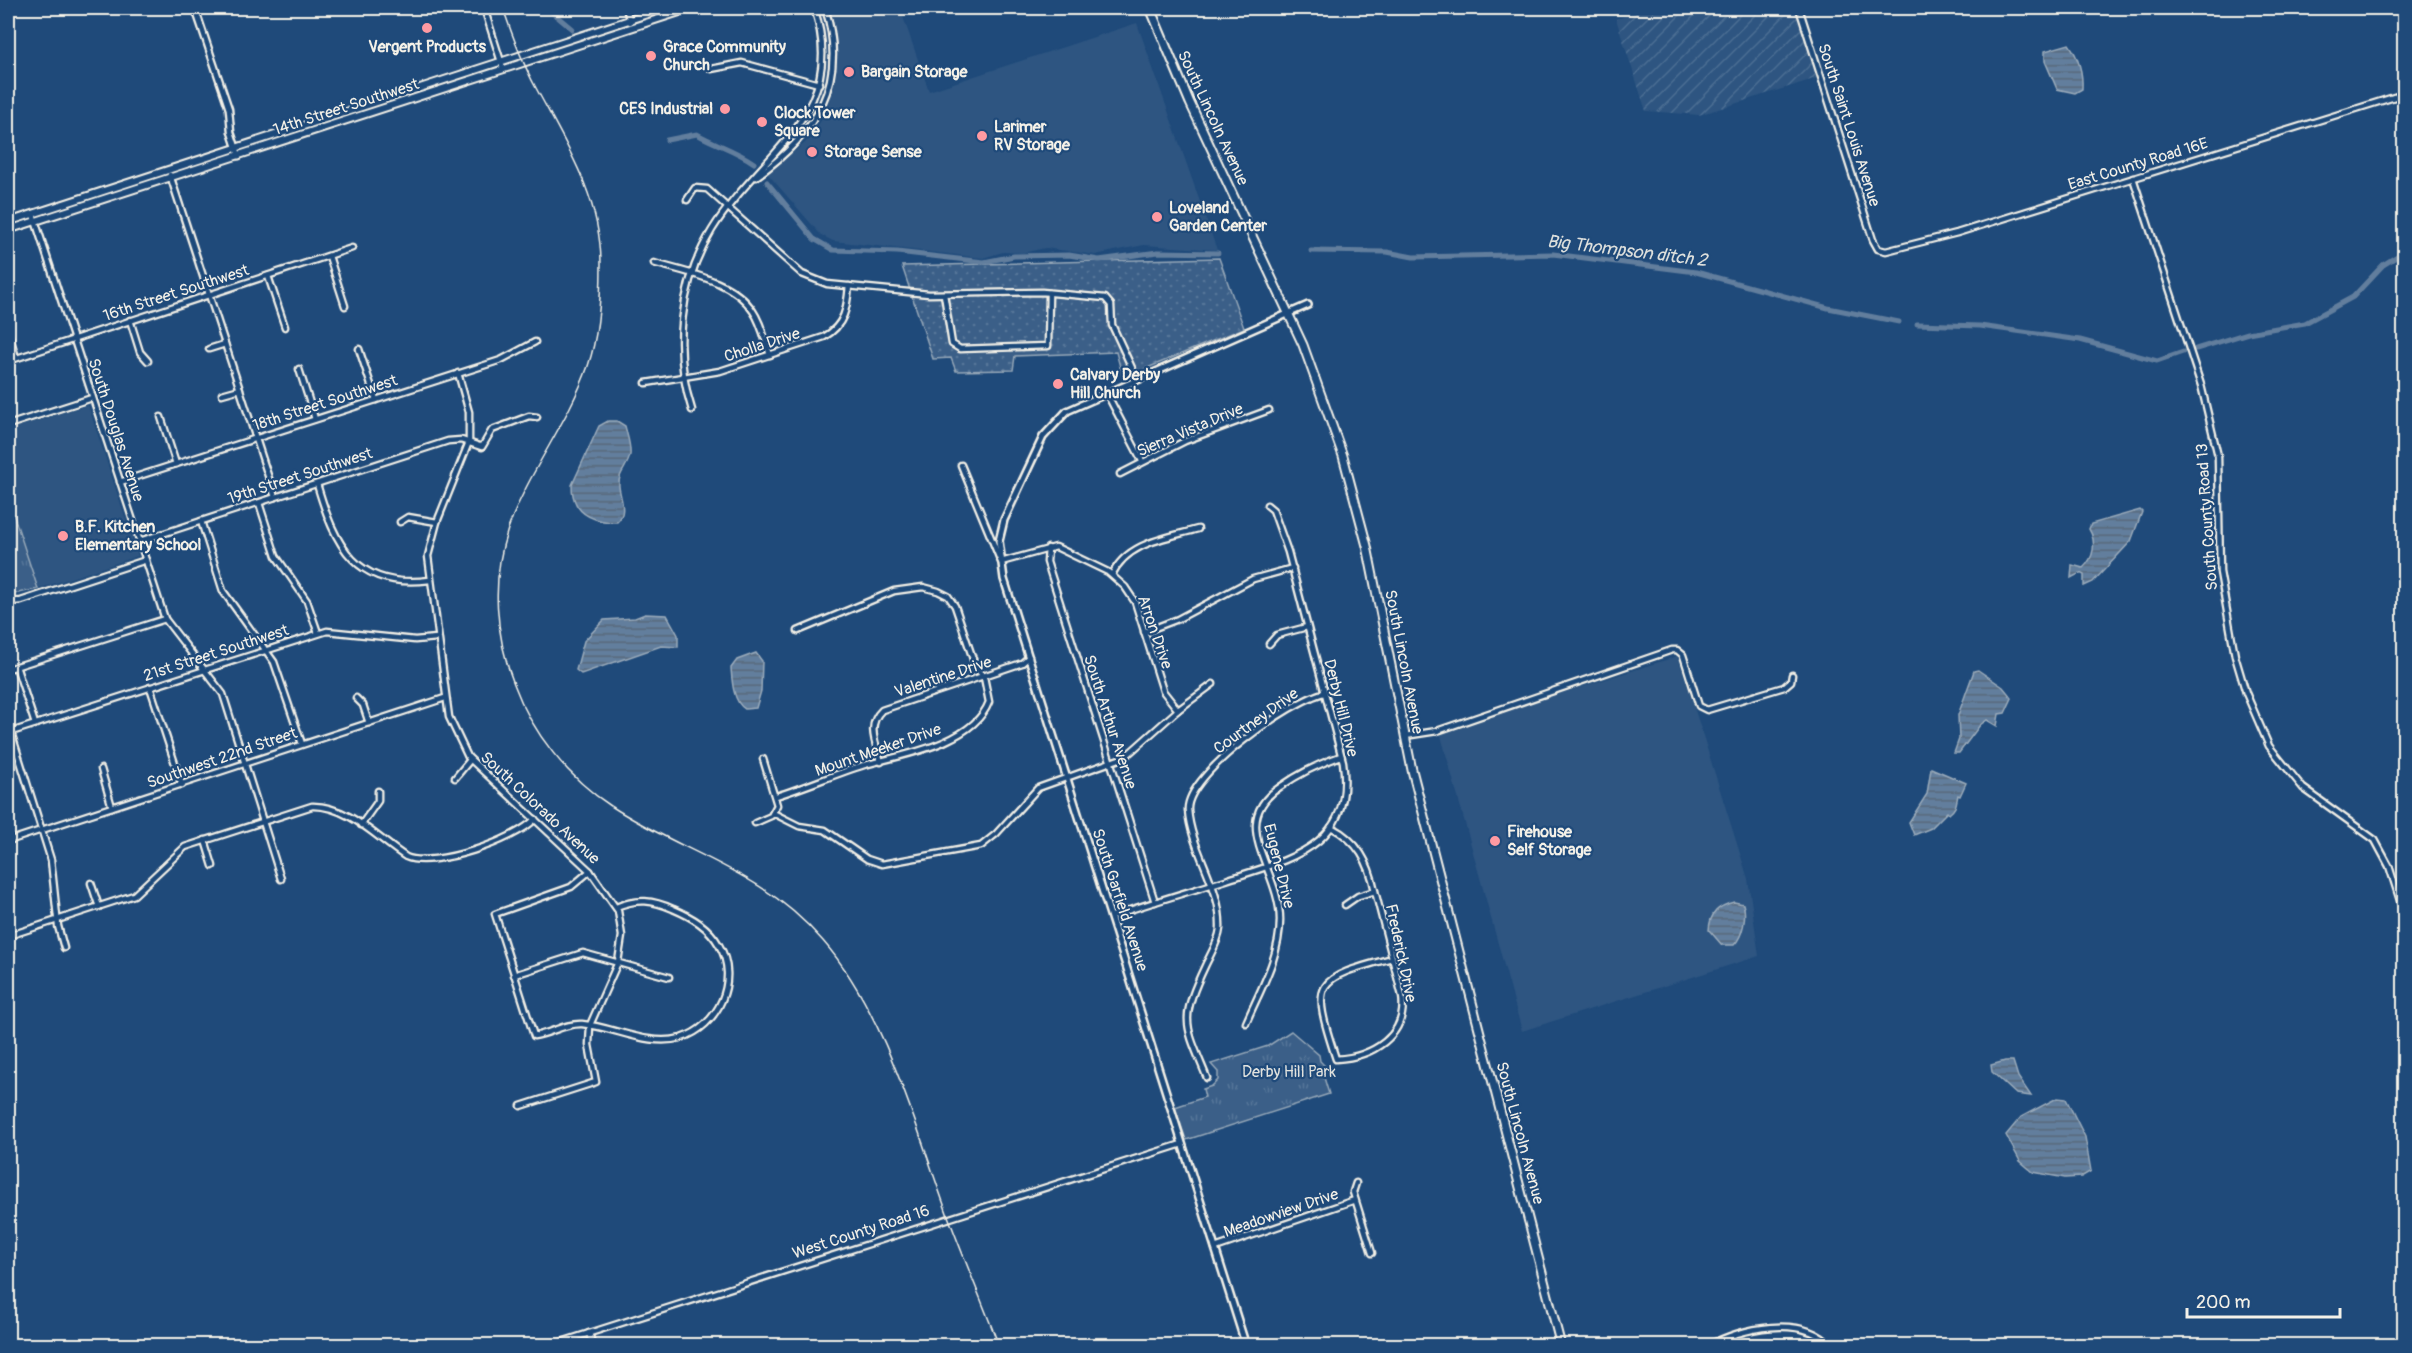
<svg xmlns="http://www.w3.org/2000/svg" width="2412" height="1353" viewBox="0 0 2412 1353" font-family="Pangolin,sans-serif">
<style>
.built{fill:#2d5581}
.industrial{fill:url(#industrial-furrows)}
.grass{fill:url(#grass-dots);stroke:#97a8b8;stroke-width:1.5}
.park{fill:url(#park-tufts);stroke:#97a8b8;stroke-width:1.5}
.water{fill:url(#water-rules);stroke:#9cacbb;stroke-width:1.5}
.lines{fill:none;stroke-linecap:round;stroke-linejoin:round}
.canal{stroke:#627e9d;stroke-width:5}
.minor-casing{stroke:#f4f1e8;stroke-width:9}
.tertiary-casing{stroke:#f4f1e8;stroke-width:10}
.secondary-casing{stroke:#f4f1e8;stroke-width:10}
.trunk-casing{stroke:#f4f1e8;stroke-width:11}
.minor{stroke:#1f4a7a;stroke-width:4.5}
.tertiary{stroke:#1f4a7a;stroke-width:5}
.secondary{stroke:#1f4a7a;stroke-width:6}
.trunk{stroke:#1f4a7a;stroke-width:7}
.rail{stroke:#f4f1e8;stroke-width:1.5}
.poi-dot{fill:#ff9aa2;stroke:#1f4a7a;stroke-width:2}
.labels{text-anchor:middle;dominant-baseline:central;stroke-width:4.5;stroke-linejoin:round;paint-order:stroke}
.poi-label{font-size:16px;font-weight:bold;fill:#f4f1e8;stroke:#1f4a7a;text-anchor:start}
.street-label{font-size:16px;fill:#f4f1e8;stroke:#1f4a7a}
.park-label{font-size:16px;fill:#e1e2de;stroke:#1f4a7a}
.water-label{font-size:18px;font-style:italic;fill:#dee0dd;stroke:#1f4a7a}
</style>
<defs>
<pattern id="industrial-furrows" width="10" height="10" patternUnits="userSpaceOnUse" patternTransform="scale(1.5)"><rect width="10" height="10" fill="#2d5581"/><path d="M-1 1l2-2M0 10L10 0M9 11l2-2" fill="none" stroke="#4c6e93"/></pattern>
<pattern id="grass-dots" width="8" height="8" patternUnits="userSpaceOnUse" patternTransform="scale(1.5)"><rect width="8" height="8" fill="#3a5f88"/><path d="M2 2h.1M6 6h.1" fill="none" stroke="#577699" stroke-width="1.8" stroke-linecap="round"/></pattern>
<pattern id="park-tufts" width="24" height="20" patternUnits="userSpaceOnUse" patternTransform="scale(1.5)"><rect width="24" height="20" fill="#3a5f88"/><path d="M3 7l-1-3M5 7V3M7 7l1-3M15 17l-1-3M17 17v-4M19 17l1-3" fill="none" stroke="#577699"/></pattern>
<pattern id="water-rules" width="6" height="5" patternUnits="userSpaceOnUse" patternTransform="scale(1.5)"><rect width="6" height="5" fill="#627e9d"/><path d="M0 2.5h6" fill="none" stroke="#58687a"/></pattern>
</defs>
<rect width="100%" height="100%" fill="#1f4a7a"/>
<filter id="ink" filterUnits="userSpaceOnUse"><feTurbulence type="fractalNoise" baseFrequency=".0167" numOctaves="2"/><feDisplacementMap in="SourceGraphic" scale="12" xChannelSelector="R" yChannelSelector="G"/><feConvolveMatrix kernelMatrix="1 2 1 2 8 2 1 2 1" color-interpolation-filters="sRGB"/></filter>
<g filter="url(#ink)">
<g class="built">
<polygon points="828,8 900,8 929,91 1137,23 1217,250 1144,245 1095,255 1045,248 1023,253 1003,252 983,258 833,241 821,235 767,173 805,143 825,115 837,72 835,29"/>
<polygon points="88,405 138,556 38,589 8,498 8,430"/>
<polygon points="1678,656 1748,879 1759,956 1522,1031 1440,732"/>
</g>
<polygon class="industrial" points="1652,8 1795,8 1817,78 1699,115 1646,111 1616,19"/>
<polygon class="grass" points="1219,258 1244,328 1123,378 1116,352 1015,356 1013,370 956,371 951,358 933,359 902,266"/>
<g class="park">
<polygon points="8,498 38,589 9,595 8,595"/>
<polygon points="1291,1031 1319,1055 1320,1061 1325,1066 1322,1071 1329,1094 1186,1140 1175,1107 1205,1097 1203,1089 1212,1086 1218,1080 1218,1072 1211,1064 1268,1046"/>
</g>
<g class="water">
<path d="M2069 44C2079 58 2083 72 2082 89L2075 93 2057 89 2045 61V51Z"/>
<path d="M608 421H617L625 426C627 435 631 445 630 455 628 467 618 472 619 486 620 498 628 512 617 522 592 522 572 513 572 485L599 426Z"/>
<path d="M2140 510 2142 512 2131 541 2093 582 2084 586V575L2080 573 2071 578 2072 565 2083 568C2094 558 2097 542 2089 529L2091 524Z"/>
<polygon points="645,614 667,615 678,635 678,647 661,646 581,674 576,670 584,641 604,620 635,618"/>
<path d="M756 653 762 661 761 691 756 708 745 709C733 702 732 681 731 668L737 660Z"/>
<polygon points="1978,670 2003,687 2012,698 2005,713 1999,714 1997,726 1987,720 1980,725 1959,753 1954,753 1959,739 1958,715 1974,671"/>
<path d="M1931 768 1966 783 1960 796 1958 795C1956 803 1957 808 1949 814L1947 812 1931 828 1914 835 1909 822 1927 794Z"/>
<path d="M1734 902 1743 904C1747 916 1743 936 1734 945H1722L1709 930C1710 913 1718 906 1734 902Z"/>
<polygon points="2005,1061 2013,1061 2018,1077 2031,1096 2016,1094 1992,1072 1991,1065"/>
<polygon points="2057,1098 2066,1099 2085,1137 2091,1171 2081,1177 2065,1178 2033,1172 2020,1161 2006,1135 2021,1117"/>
</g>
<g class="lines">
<g class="canal">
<polyline points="547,8 572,29"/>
<path d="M667 140 697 134C716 145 736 150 754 163"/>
<polyline points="767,182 814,239 833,250 897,252 984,262 1014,256 1069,255 1099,260 1158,252 1218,253"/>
<polyline points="1311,251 1387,252 1413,257 1553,254 1696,272 1828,308 1899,322"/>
<polyline points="1917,324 1980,326 2080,340 2157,361 2183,352"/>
<polyline points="2196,349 2248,333 2305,323 2353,297 2383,265 2404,252"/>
</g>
<defs>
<g id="minor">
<polyline points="195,8 229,109 231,132 239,156"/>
<polyline points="484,8 502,65"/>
<polyline points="626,8 630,22"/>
<polyline points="1799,8 1873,240 1878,249 1886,251 1957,233 2404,94"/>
<polyline points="711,69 742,63 819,84"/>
<polyline points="170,175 275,497"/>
<path d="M756 177C816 134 849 82 825 8"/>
<polyline points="2133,178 2201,385 2218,456 2220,572 2235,656 2246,693 2269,746 2303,788 2375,840 2389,866 2404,913"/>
<polyline points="687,200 695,188 707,189 802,274 827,284 929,294 1042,292 1105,298 1111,305 1112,325 1137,379"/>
<polyline points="33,214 165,619 223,694 281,879"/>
<polyline points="329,256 345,306"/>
<path d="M654 263C688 273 733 280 753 311 762 324 765 341 770 355"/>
<polyline points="268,276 285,327"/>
<polyline points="944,294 952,344 960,349 1048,346 1049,293"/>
<polyline points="130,320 140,352 148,361"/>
<polyline points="8,330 16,358"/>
<polyline points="209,349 225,344"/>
<polyline points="359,349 376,400"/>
<polyline points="8,361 352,248"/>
<polyline points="299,369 315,419"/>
<polyline points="458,373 469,412 469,442 437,522 428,556 449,717 468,757 590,871 618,911 622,936 618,962 590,1025 589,1045 596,1082 521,1106"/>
<path d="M646 383 720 371 824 337C845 325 847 308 849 286"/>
<polyline points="1106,392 1142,461"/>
<polyline points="222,394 240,389"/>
<path d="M692 410C673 351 679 284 712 230 760 152 850 114 814 8"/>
<polyline points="161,417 176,464"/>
<polyline points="8,425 92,398"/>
<polyline points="961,465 1001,562 1056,547 1108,572 1125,587 1135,602 1163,691 1178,710"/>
<polyline points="1120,474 1185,441 1269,410"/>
<polyline points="120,482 501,360 535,342"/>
<path d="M317 484C335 546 356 590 430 580"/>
<polyline points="259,503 276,556 307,601 318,633"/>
<polyline points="201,521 223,591 274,662 302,744"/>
<polyline points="400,522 408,517 437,522"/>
<polyline points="140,541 448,441 461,440 482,447 492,430 529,416 537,417"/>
<polyline points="1048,548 1047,562 1155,902"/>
<path d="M1112 575C1127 542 1167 538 1198 529"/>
<polyline points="8,602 21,601 146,560"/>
<polyline points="1144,632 1178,619 1253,579 1293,568"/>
<polyline points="1269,644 1277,635 1307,627"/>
<polyline points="16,666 35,724"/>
<polyline points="8,669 165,619"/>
<polyline points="150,687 182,785"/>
<polyline points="356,698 363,705 369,723"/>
<polyline points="11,732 51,860 58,926 64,948"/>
<polyline points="8,733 327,631 415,640 437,638"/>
<polyline points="1405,736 1437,731 1672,650 1677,650 1683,655 1699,706 1707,710 1784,687 1791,681 1792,675"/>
<path d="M881 762C876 744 866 725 882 710L1022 663 1029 657"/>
<polyline points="101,769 112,807"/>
<polyline points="455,778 470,760"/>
<path d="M776 796C806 787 835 774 864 765 902 755 973 744 989 702L984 677 976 668 955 606 948 596 938 591 923 587 894 591 798 631"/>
<polyline points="773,813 799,826 825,830 867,859 882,864 981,846 996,834 1038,788 1125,757 1178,710 1213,684"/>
<polyline points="755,823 771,816 777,805 763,759"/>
<polyline points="361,825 378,801 378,791"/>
<path d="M1331 827C1358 841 1369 862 1375 891L1402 996C1408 1036 1372 1057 1336 1059 1310 980 1314 979 1392 958"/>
<polyline points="205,840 213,866"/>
<polyline points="8,841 445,698"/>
<path d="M590 871 571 887 495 914 534 1036C550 1034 565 1023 582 1024 615 1027 648 1047 681 1038 718 1027 740 980 719 945 709 927 692 917 673 909 653 900 638 898 616 907"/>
<polyline points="91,883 99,907"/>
<polyline points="1345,905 1358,896 1375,891"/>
<path d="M1112 916C1149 903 1188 892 1226 880 1290 859 1355 847 1343 762L1288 552 1273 510 1267 505"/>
<path d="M8 936 134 895 185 847 312 806C348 805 378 839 406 857 433 869 516 840 535 819"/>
<polyline points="514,975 583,953 669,977"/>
<path d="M1246 1023C1260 990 1280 957 1280 920 1280 869 1226 823 1280 787 1300 773 1318 764 1341 756"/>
<path d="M1207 1078C1185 1024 1179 1021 1205 966 1210 955 1219 941 1220 929 1222 887 1191 851 1188 810 1186 774 1292 700 1324 693"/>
<polyline points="1356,1183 1353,1192 1372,1253"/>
<polyline points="1215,1248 1355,1200"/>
<polyline points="589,1333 593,1346"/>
<polyline points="549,1346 1182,1144"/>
<path d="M1708 1346C1740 1328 1803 1314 1831 1346"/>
</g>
<polyline id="tertiary" points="1246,1346 1004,579 999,541 1004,520 1043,437 1067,411 1308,305"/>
<g id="secondary">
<polyline points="8,222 666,8"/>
<polyline points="8,230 692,8"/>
</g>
<polyline id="trunk" points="1150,8 1190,103 1303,345 1343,456 1367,546 1412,770 1561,1346"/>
</defs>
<use href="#minor" class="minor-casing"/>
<use href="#tertiary" class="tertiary-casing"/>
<use href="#secondary" class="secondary-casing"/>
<use href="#trunk" class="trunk-casing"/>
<use href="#minor" class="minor"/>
<use href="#tertiary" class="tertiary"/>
<use href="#secondary" class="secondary"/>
<use href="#trunk" class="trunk"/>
<path class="rail" d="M503 8C512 35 522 62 536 88 566 144 601 198 601 264 601 298 599 334 588 366 568 423 528 472 508 529 491 579 495 635 514 684 532 733 568 778 611 806 686 855 761 869 823 941 885 1012 915 1125 947 1213 963 1257 982 1301 999 1346"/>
</g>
</g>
<g class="poi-dot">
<circle cx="427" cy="28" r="6"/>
<circle cx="651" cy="56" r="6"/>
<circle cx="849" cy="72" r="6"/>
<circle cx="725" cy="109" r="6"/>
<circle cx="762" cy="122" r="6"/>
<circle cx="982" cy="136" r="6"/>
<circle cx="812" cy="152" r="6"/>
<circle cx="1157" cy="217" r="6"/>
<circle cx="1058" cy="384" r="6"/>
<circle cx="63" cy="536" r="6"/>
<circle cx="1495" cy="841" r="6"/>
</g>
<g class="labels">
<g class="poi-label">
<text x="427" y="47" text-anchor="middle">Vergent Products</text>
<text x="663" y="47">Grace Community<tspan x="663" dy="18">Church</tspan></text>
<text x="861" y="72">Bargain Storage</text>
<text x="713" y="109" text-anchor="end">CES Industrial</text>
<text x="774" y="113">Clock Tower<tspan x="774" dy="18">Square</tspan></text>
<text x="994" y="127">Larimer<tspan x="994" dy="18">RV Storage</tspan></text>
<text x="824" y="152">Storage Sense</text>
<text x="1169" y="208">Loveland<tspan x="1169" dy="18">Garden Center</tspan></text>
<text x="1070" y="375">Calvary Derby<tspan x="1070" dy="18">Hill Church</tspan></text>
<text x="75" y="527">B.F. Kitchen<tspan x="75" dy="18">Elementary School</tspan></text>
<text x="1507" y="832">Firehouse<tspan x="1507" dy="18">Self Storage</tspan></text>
</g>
<g class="street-label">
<text transform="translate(346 107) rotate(-18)">14th Street Southwest</text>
<text transform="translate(1213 118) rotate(65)">South Lincoln Avenue</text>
<text transform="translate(1849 125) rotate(72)">South Saint Louis Avenue</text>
<text transform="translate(2138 164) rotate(-17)">East County Road 16E</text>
<text transform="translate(176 293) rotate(-18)">16th Street Southwest</text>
<text transform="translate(762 345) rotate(-18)">Cholla Drive</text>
<text transform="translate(325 403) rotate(-18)">18th Street Southwest</text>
<text transform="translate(116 430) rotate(72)">South Douglas Avenue</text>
<text transform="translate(1190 430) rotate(-23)">Sierra Vista Drive</text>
<text transform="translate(300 476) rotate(-18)">19th Street Southwest</text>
<text transform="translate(2207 517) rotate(-94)">South County Road 13</text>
<text transform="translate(1155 632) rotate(71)">Arron Drive</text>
<text transform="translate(216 653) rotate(-18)">21st Street Southwest</text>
<text transform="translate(1404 662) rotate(79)">South Lincoln Avenue</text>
<text transform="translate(943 677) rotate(-18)">Valentine Drive</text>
<text transform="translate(1341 708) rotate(76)">Derby Hill Drive</text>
<text transform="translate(1256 721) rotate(-36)">Courtney Drive</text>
<text transform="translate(1110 722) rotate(72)">South Arthur Avenue</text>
<text transform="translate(878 750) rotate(-19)">Mount Meeker Drive</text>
<text transform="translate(222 758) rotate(-19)">Southwest 22nd Street</text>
<text transform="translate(540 808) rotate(43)">South Colorado Avenue</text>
<text transform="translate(1279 866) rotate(76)">Eugene Drive</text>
<text transform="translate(1120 900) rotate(72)">South Garfield Avenue</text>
<text transform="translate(1401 953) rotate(78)">Frederick Drive</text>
<text transform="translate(1520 1133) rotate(75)">South Lincoln Avenue</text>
<text transform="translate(1281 1213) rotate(-19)">Meadowview Drive</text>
<text transform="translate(861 1232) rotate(-18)">West County Road 16</text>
</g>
<g class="park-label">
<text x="1289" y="1072">Derby Hill Park</text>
</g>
<g class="water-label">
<text transform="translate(1627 251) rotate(7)">Big Thompson ditch 2</text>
</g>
</g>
<rect width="2412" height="1353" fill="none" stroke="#1f4a7a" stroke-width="30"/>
<rect x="15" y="15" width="2382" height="1323" fill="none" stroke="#f4f1e8" stroke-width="2" filter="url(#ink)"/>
<path d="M2187 1308v9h153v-9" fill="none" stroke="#f4f1e8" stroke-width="3"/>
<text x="2196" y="1308" font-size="18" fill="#f4f1e8" stroke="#1f4a7a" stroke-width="4.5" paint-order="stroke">200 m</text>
</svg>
